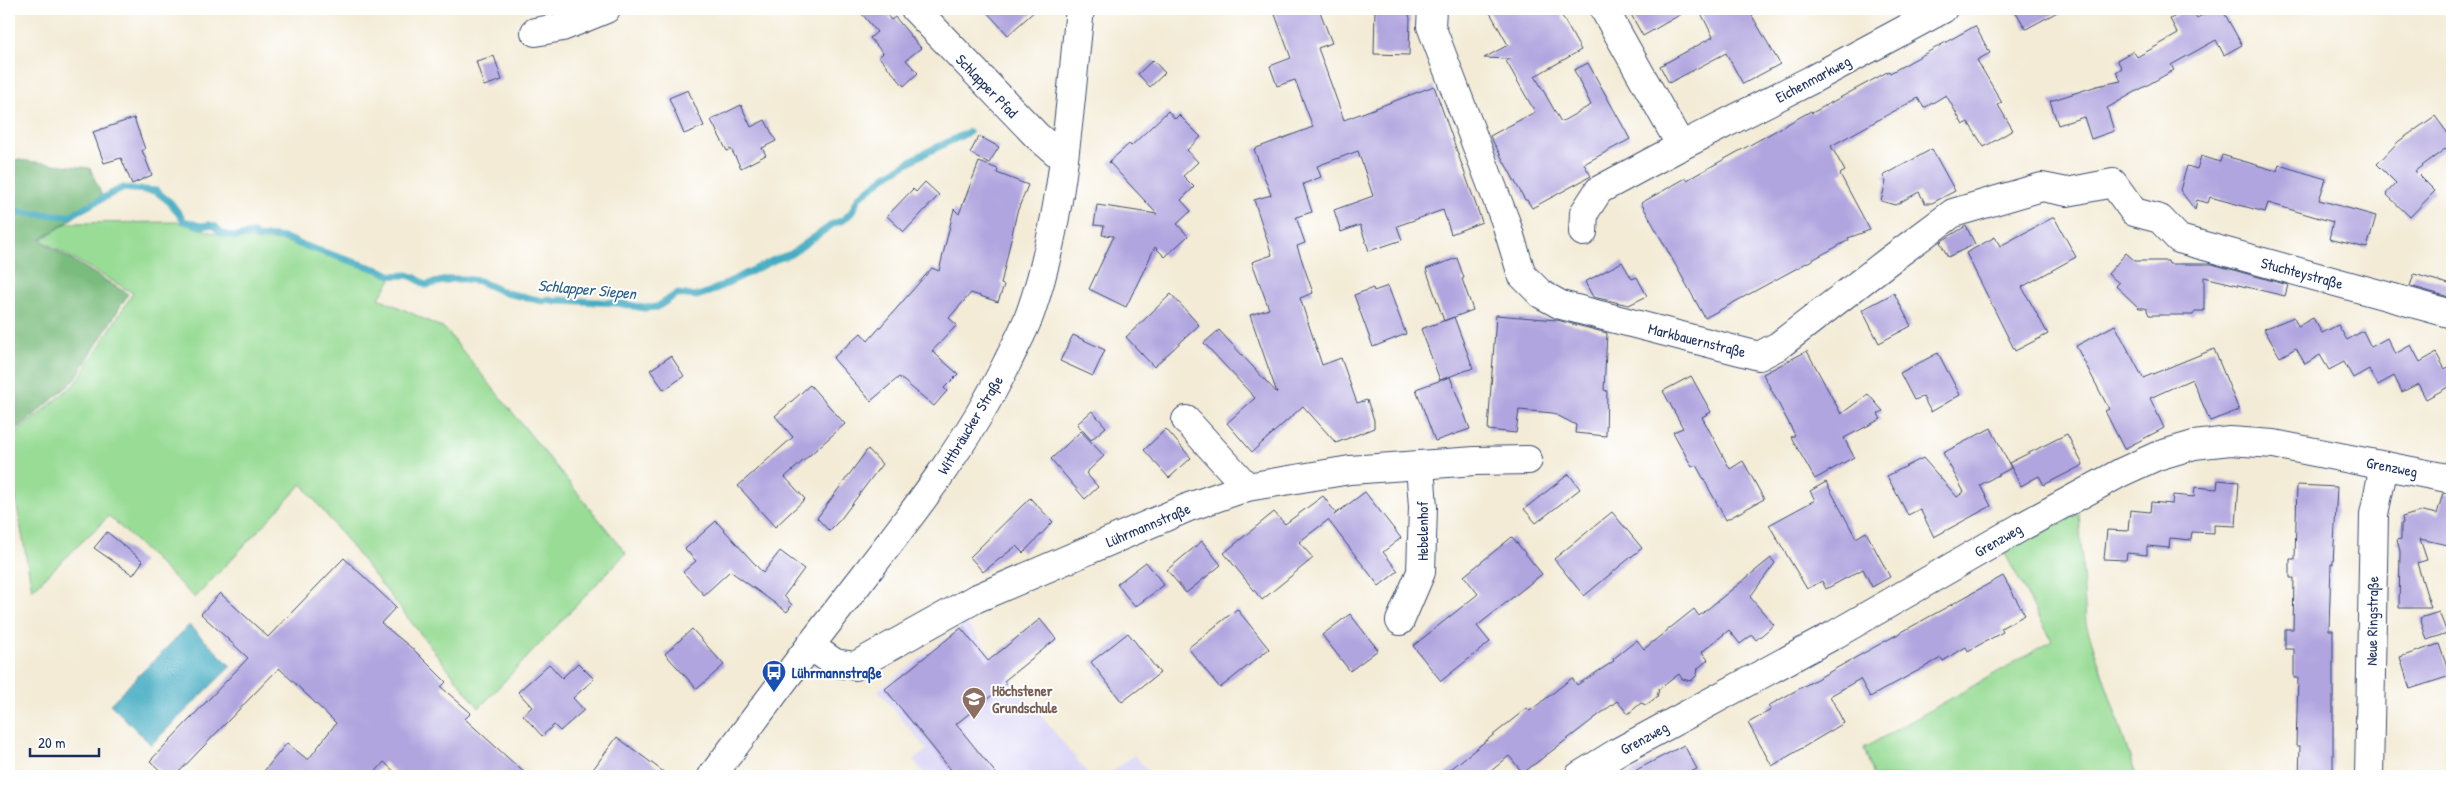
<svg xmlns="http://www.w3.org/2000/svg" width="2461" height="785" viewBox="0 0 2461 785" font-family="'Patrick Hand',sans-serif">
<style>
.built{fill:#dbd6f7}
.green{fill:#98dc95;stroke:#5a867a}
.forest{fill:#7abc7e;stroke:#4a766e}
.water{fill:#41aac1;stroke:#2e6c90}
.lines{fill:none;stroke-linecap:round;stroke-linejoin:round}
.stream{stroke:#41aac1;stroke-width:7}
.building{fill:#b0a5df}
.minor-casing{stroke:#3b4b70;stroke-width:30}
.major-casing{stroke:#3b4b70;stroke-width:30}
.minor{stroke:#fff;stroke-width:28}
.major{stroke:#fff;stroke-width:28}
.labels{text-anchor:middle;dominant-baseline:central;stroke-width:4;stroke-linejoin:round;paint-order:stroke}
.street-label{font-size:15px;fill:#1b2f5e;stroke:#fff}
.transit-label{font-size:15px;font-weight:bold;fill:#164399;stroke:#fff;text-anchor:start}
.education-label{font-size:15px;font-weight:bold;fill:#785e54;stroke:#fff;text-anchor:start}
.water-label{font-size:16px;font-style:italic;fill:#2a6086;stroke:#fff}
</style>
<rect width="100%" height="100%" fill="#fff"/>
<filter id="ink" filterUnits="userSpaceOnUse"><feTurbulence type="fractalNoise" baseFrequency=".02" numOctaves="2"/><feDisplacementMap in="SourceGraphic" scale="10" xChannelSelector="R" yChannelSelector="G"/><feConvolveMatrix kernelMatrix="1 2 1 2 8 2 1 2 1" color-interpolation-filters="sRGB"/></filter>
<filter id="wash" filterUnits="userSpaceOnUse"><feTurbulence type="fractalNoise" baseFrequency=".0096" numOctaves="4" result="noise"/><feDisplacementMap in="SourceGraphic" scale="20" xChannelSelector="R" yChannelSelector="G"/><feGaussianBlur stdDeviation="1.12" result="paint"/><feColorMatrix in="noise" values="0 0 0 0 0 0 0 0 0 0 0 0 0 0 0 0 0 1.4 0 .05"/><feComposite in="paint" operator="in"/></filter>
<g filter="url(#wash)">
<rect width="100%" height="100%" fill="#f3ebd5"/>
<g class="built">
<polygon points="966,623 1090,776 926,776 913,760 927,750 878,690"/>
<polygon points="1134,755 1152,776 1107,776"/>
</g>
<g class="green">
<polygon points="178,222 230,238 283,241 393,276 379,298 445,329 626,553 479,708 302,484 195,598 109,516 32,590 9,461 9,439 76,383 133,293 41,240 67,223"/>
<polygon points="2079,513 2086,624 2136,776 1873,776 1864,748 2052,641 2004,552"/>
</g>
<polygon class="forest" points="9,159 90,168 102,196 69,221 39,240 128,294 74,381 9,436"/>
<polygon class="water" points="189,625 231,666 151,745 110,704"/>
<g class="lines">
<path class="stream" d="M9 209 26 213 69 216 122 188 156 191 171 203 184 221 200 226 210 225 216 227 221 233 235 237 253 234 258 238C270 235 288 237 299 244L382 271C393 278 395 275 407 275 414 276 420 281 426 285L451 279H465L479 281 506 293 543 301 548 299 555 302 560 300 618 303 644 308 657 307 677 294 697 296 709 292 774 260 791 254 833 224 843 220 851 213 859 197 886 176 919 156 969 132"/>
</g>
<g id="blocks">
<g class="building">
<polygon points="858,9 882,9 891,20 895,17 921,48 906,60 918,73 904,86 879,57 883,53 870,38 877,32"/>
<polygon points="984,9 1037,9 1008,35"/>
<polygon points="1273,9 1319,9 1332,43 1318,48 1344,120 1434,86 1482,222 1451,234 1443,210 1397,226 1402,240 1369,251 1360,225 1341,232 1334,210 1373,196 1358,151 1317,166 1321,177 1303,184 1312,212 1296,217 1305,243 1297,246 1313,293 1300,298 1322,365 1341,358 1357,403 1367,400 1374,420 1374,428 1336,443 1303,406 1252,452 1227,423 1255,398 1204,343 1219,330 1277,393 1250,315 1269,309 1252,262 1272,255 1254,200 1271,195 1254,149 1313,127 1295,80 1277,86 1270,66 1291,58"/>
<polygon points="1375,9 1407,9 1410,18 1409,55 1374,54"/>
<polygon points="1488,9 1558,9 1581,50 1535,76 1561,122 1591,105 1574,70 1588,63 1630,139 1584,164 1591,176 1532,208 1527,200 1525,200 1490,136 1535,112 1506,61 1511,59 1484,58 1508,45"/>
<polygon points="1628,9 1690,9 1643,36"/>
<polygon points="1699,9 1748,9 1780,64 1743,84 1726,53 1669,83 1660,66 1713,37"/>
<polygon points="2014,9 2063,9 2026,29"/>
<polygon points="2188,9 2192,9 2197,18 2214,9 2222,9 2242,45 2224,55 2216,40 2171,65 2174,70 2107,108 2114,131 2091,139 2084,117 2058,125 2050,101 2097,86 2121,81 2116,72 2122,68 2117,60 2133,51 2137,57 2178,34 2170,19"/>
<polygon points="1975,26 1990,53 1977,60 2002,103 1998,105 2013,130 1984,147 1968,122 1963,125 1946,95 1924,108 1918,98 1831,146 1845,171 1840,174 1870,230 1848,238 1849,240 1705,318 1641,203 1686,178 1687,180 1811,111 1812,113 1889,71 1890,73"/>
<polygon points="494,56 502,80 484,86 476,61"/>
<polygon points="1153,60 1165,73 1150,87 1138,74"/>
<polygon points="688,90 704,126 684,134 669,98"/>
<polygon points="741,105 751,127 765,120 776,141 762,148 766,155 741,168 731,149 727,151 711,120"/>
<polygon points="1168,111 1175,119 1179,115 1201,137 1187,150 1198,162 1183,176 1194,187 1181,200 1191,211 1177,224 1188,236 1165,257 1155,247 1126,307 1089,289 1114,236 1102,235 1104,226 1094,225 1097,205 1157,214 1109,162 1129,144 1131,146"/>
<polygon points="2435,116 2452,139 2452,144 2415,171 2435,191 2410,217 2386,194 2396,183 2377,164 2399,141"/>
<polygon points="134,118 145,149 142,150 152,175 132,184 121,158 104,163 93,132"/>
<polygon points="979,136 999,147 989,163 970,153"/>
<polygon points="1932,149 1955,191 1932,203 1925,203 1919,192 1895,205 1881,201 1886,182 1883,176"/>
<polygon points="2222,155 2277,171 2279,165 2326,179 2319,200 2376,216 2367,248 2329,239 2333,222 2268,203 2265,212 2210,197 2208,203 2197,200 2195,210 2180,190 2187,166 2197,169 2201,156 2220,162"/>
<polygon points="979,162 998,169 997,173 1028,185 1017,212 1001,284 1004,285 998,302 971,293 949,318 957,325 932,351 958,374 944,388 947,391 934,406 899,377 871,401 833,358 861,333 868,341 932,268 939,271 954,209 959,214"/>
<polygon points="925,182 939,195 904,232 887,216 913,189 916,192"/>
<polygon points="2054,217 2076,257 2022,287 2048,334 2015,351 1966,253 1995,237 2000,246"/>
<polygon points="1966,226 1975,244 1948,257 1940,242"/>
<polygon points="2126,253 2135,261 2168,261 2169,264 2212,264 2288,285 2285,296 2204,277 2204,311 2195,311 2193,315 2149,315 2146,308 2139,308 2116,286 2119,283 2108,274"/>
<polygon points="1457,258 1464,278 1462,279 1473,310 1444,321 1426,269"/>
<polygon points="1622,262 1632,279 1637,277 1647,296 1629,305 1593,297 1585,282"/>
<polygon points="2414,274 2452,285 2452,298 2410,286"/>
<polygon points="1388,286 1406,334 1373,347 1354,295 1373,288 1374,291"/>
<polygon points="1894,293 1911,326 1879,343 1862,310"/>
<polygon points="1171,294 1199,325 1154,367 1126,337"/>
<polygon points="1496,315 1557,320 1607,333 1604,390 1607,391 1606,436 1575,433 1576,425 1553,413 1519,410 1516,433 1488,430"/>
<polygon points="1454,317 1473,368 1440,380 1421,329"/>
<polygon points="2294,317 2298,326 2313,318 2322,333 2338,325 2347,340 2363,331 2371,347 2387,338 2395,354 2411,345 2420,362 2436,353 2445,369 2452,364 2452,385 2426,399 2418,384 2402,392 2394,376 2378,385 2369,369 2353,378 2344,362 2329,370 2320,355 2305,364 2296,348 2280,357 2264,329"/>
<polygon points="2115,325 2143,378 2214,349 2239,410 2210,421 2192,379 2150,398 2164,428 2124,449 2105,411 2109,409 2076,346"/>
<polygon points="1073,335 1105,350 1093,376 1060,361"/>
<polygon points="1807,351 1841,414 1868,394 1883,411 1878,414 1881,419 1844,438 1854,457 1815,479 1791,437 1795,435 1763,374"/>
<polygon points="1938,353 1960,395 1931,412 1923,397 1914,400 1900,373"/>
<polygon points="671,356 684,376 664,390 650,370"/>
<polygon points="1691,376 1711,412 1702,417 1730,469 1743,461 1764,499 1726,520 1696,465 1692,467 1673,432 1683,428 1663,391"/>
<polygon points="1450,377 1470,429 1435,441 1416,389"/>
<polygon points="810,385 845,424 785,477 805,499 775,527 738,486 793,437 775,416"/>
<polygon points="1092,411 1106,427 1091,440 1077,424"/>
<polygon points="1991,428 2011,468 1980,485 1991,506 1934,537 1920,509 1908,515 1887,476 1923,458 1957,497 1964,492 1943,453"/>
<polygon points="1166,429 1191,458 1169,478 1144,450"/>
<polygon points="1081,431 1104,456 1086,473 1098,487 1085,499 1051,459"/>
<polygon points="2067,434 2083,465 2044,485 2039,476 2021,486 2009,463"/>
<polygon points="868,449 882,464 840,520 829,531 817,518"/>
<polygon points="1569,474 1580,489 1536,523 1524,509"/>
<polygon points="2218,480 2239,482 2236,526 2214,525 2214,533 2192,532 2191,540 2170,538 2169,548 2147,546 2147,555 2127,553 2126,560 2104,559 2107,530 2128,531 2130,510 2150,512 2151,502 2172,504 2173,495 2194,497 2195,487 2217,489"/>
<polygon points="1826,482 1856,538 1866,532 1890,577 1872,587 1863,569 1826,589 1822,581 1807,589 1769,525 1815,500 1810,491"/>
<polygon points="2297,485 2337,487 2333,564 2331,564 2329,630 2333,630 2333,776 2299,776 2300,746 2296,746 2298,678 2294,678 2294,649 2285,649 2285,629 2293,629 2294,578 2290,578 2290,559 2295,559"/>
<polygon points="1365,492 1401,538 1383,552 1398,571 1379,586 1328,520 1299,542 1313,558 1262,600 1224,553 1274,512 1285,524 1323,496 1336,513 1334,515"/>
<polygon points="2443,493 2452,494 2452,546 2420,539 2427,560 2417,563 2431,608 2399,608 2400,551 2397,540 2401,539 2401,524 2403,523 2402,517 2423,511 2437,514"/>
<polygon points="1030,498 1053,522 1023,553 1016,546 983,572 970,557"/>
<polygon points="1612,512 1642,548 1584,596 1554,559"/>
<polygon points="716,521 763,573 780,551 804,569 784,596 792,605 787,612 730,571 704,595 683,572 696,561 685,549"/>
<polygon points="107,532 143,561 133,575 94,548"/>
<polygon points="1512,537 1542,574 1477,626 1490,642 1441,681 1413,646 1478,594 1464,576"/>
<polygon points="1202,541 1221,565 1186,593 1167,570"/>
<polygon points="344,558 396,607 381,623 414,650 446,682 441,687 471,713 465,719 528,776 399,776 384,762 372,776 260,776 287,743 308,760 336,723 279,668 175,776 166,776 150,761 248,658 201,614 220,593 268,637"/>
<polygon points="1771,558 1775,563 1750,597 1774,625 1756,640 1752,635 1740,644 1729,630 1702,652 1708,660 1698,668 1697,675 1691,681 1682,679 1679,674 1659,689 1657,697 1646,705 1641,703 1628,714 1617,701 1523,773 1509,756 1485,776 1442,776 1527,708 1530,711 1572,678 1577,685 1614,661 1613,659 1637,640 1644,649 1694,609 1699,616"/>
<polygon points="1146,562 1164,585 1135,607 1117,584"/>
<polygon points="2003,576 2025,615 2001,628 2003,632 1968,651 1966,647 1943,661 1941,658 1870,697 1860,679 1830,696 1844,723 1772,766 1748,723 1771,710 1768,706"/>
<polygon points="1237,609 1269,649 1220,688 1188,648"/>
<polygon points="2439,612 2447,633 2427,640 2420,618"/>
<polygon points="1350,614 1378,650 1350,671 1322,635"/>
<polygon points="1040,619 1056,639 1004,681 1006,684 956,724 998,776 956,776 885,689 961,628 988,661"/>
<polygon points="692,629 724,665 697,689 665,654"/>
<polygon points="1128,633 1160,673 1122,702 1091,662"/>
<polygon points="2439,644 2450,676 2410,689 2400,657"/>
<polygon points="578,663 594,679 573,698 584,710 560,731 554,725 542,736 523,715 532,707 518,692 549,664 562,678"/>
<polygon points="617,737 669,776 588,776"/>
<polygon points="1684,745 1697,769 1683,776 1625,776"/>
</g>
</g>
</g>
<g filter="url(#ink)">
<use href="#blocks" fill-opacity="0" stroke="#3b4b70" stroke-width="1"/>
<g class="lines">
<defs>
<g id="minor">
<polyline points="915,9 1037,136 1063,158"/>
<polyline points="1432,9 1431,26 1506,223 1522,275 1541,294 1561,305 1759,356 1778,346 1891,259 1953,213 2042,187 2067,192 2113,183 2134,212 2160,219 2179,239 2452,314"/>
<polyline points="1604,9 1681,146 1811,80 1943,9"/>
<polyline points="535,32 562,27 606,9"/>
<polyline points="1583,232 1584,213 1599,190 1681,146"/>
<polyline points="1186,420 1247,487"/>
<polyline points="1400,621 1421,572 1423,507 1420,466"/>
<polyline points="810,646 835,663 855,666 975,599 1189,507 1247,487 1350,470 1475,461 1528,460"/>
<polyline points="1579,776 1618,752 1834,635 2023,526 2122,472 2157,456 2194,445 2230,441 2274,444 2452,479"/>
<polyline points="2369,776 2374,514 2384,466"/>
</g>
<path id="major" d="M712 776C756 717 801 657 847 598 905 523 965 449 1007 363 1015 346 1025 329 1031 311 1064 215 1069 109 1080 9"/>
</defs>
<use href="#minor" class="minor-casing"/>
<use href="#major" class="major-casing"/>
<use href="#minor" class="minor"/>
<use href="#major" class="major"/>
</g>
</g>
<defs>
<symbol id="bus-pin" viewBox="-11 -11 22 30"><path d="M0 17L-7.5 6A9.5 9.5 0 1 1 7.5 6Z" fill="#1a4fb4" stroke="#fff"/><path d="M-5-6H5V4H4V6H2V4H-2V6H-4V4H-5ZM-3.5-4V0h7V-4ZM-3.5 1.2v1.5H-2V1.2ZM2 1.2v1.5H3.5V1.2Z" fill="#fff"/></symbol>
<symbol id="school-pin" viewBox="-11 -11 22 30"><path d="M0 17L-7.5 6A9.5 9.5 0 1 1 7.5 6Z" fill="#8d6e63" stroke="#fff"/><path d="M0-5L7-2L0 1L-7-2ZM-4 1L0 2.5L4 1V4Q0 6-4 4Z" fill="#fff"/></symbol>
</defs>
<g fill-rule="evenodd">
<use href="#bus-pin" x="760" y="658" width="28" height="38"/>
<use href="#school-pin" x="960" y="685" width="28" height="38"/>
</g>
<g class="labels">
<g class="street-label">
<text transform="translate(1813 79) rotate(-28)">Eichenmarkweg</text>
<text transform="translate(987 86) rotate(46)">Schlapper Pfad</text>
<text transform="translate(2302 273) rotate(15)">Stuchteystraße</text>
<text transform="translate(1697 340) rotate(14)">Markbauernstraße</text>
<text transform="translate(970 425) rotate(-59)">Wittbräucker Straße</text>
<text transform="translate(2392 467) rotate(11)">Grenzweg</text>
<text transform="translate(1148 525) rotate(-23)">Lührmannstraße</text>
<text transform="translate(1422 531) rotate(-90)">Hebelenhof</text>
<text transform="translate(1998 540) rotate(-30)">Grenzweg</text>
<text transform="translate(2372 621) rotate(-89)">Neue Ringstraße</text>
<text transform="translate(1644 738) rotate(-29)">Grenzweg</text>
</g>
<g class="transit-label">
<text x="792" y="672">Lührmannstraße</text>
</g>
<g class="education-label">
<text x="992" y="690">Höchstener<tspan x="992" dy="17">Grundschule</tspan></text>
</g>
<g class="water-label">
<text transform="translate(587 289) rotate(5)">Schlapper Siepen</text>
</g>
</g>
<rect width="2461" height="785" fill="none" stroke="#fff" stroke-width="30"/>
<path d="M30 748v8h69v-8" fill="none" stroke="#1b2f5e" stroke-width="2.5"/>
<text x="38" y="748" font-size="15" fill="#1b2f5e" stroke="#ffffff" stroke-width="4" paint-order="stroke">20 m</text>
</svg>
